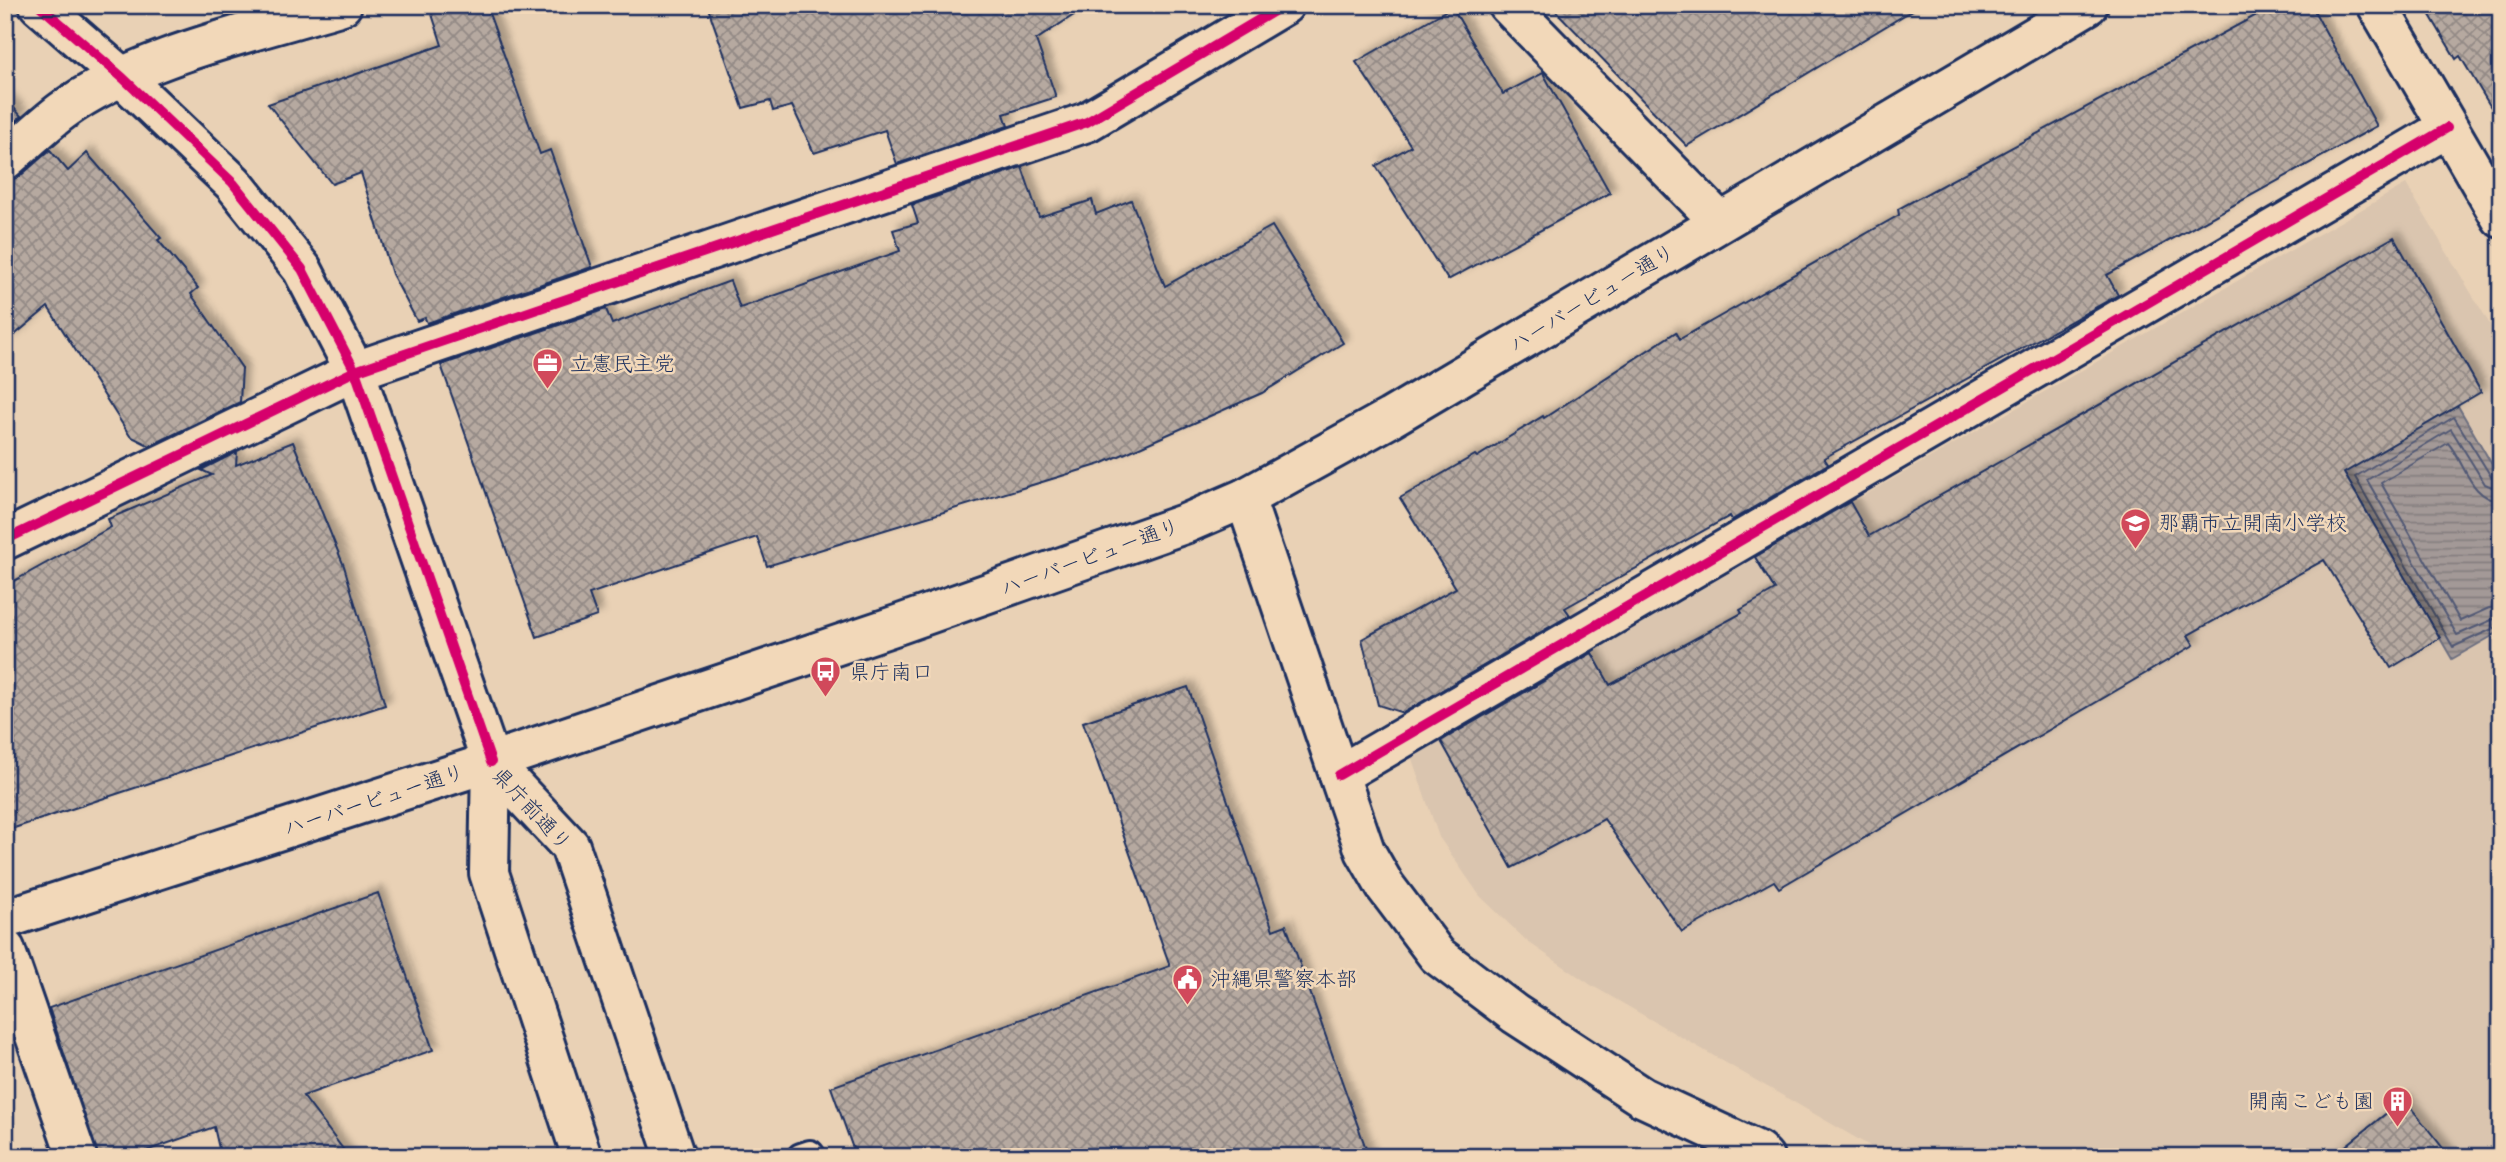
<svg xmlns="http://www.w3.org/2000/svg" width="2506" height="1162" viewBox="0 0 2506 1162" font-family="'Shantell Sans','Klee One',sans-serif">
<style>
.built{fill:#dac5af}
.water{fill:url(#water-rules);stroke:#6d6f80;stroke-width:2}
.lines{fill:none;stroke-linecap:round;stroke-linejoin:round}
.shore{stroke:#515975;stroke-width:2}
.building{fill:url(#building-cross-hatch);stroke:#1b2f5e;stroke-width:2;filter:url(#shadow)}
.service-casing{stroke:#1b2f5e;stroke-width:32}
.minor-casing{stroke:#1b2f5e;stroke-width:44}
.tertiary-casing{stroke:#1b2f5e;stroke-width:44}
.secondary-casing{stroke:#1b2f5e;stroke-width:44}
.service{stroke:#f2d8b9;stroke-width:26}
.minor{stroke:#f2d8b9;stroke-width:38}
.tertiary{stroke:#f2d8b9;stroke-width:38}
.secondary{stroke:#f2d8b9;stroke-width:38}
.cycleway-casing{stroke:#f2d8b9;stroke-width:15}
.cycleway{stroke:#d6006c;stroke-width:10}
.labels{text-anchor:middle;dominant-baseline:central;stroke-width:5;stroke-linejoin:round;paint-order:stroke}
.street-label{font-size:21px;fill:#1b2f5e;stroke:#f2d8b9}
.poi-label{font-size:21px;fill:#1b2f5e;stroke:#f2d8b9;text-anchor:start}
</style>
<defs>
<pattern id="water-rules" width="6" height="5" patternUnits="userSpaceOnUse" patternTransform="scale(1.75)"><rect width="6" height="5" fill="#a39997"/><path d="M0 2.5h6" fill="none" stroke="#847d7e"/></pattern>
<pattern id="building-cross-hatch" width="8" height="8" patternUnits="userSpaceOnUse" patternTransform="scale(1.75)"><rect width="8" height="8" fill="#b6a9a0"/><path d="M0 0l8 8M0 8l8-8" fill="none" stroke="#938a86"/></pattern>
<filter id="shadow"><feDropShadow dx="6" dy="-6" stdDeviation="3.5" flood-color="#0004"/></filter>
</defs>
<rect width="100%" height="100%" fill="#e9d1b5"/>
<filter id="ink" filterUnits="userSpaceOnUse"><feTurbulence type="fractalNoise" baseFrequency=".0143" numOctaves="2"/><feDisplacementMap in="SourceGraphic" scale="14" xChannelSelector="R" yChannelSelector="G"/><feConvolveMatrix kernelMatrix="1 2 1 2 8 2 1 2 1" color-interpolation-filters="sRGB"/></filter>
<g filter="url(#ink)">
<polygon class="built" points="2406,184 2501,343 2501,1157 1889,1157 1591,985 1528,942 1480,896 1439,837 1411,756"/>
<polygon class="water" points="2458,406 2501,480 2501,631 2452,659 2344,473"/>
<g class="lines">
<g class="shore">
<polyline points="2501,482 2492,478 2454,417 2355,477 2453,647 2501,625"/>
<polyline points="2501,491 2485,484 2451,429 2367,480 2457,635 2501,616"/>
<path d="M2501 501C2470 500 2465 462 2448 443L2381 483 2460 621 2489 608 2501 606"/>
</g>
</g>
<g class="building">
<polygon points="429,5 486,5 540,154 550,150 592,267 427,323 425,318 417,321 392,274 361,173 332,184 268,104 442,45"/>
<polygon points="707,5 1089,5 1036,40 1056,97 1004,114 1008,126 897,164 885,130 814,153 792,106 773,111 770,101 743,108"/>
<polygon points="1550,5 1921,5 1687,146"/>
<polygon points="2275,5 2311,5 2377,126 2107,275 2118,295 1824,458 1828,464 1732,520 1730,516 1565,608 1570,615 1403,713 1378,705 1362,639 1456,588 1400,498 1475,455 1477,457 1543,416 1544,418 1676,332 1680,339 1899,215 1898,209"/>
<polygon points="2424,5 2501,5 2501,124 2460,56 2456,59"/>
<polygon points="1452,7 1503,94 1543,73 1610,193 1448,280 1376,166 1411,146 1356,62"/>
<polygon points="5,98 21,116 5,131"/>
<polygon points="50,150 68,171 87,153 161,238 158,240 198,288 191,294 242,368 240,402 150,446 130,436 48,307 5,343 5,181 19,177"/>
<polygon points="1022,167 1039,217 1092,200 1096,214 1131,200 1165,286 1272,226 1343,343 1262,393 1101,464 767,566 757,537 589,594 597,616 537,637 441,365 606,309 612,324 730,281 740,308 900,251 893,230 918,223 912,205"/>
<polygon points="2394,237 2481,392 2344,473 2440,638 2391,668 2324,560 2188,635 2194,645 1779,888 1774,881 1682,932 1604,819 1512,868 1441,741 1592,653 1610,685 1742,613 1740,610 1775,590 1755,557 1850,502 1869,536"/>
<polygon points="293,442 344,566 385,705 5,831 5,586 111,527 108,519 212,475 201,470 237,452 236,465"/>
<polygon points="1188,687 1273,930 1286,925 1369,1157 856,1157 831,1087 1170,966 1083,722"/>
<polygon points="378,893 433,1050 303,1096 349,1157 221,1157 214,1127 129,1157 98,1157 49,1008"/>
<polygon points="2404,1099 2450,1157 2332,1157"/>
</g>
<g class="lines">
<defs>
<polyline id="service" points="801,1157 810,1154 812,1157"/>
<g id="minor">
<polyline points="1508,5 1720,222"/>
<path d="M5 160C24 144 42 126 62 111 133 58 257 31 342 5"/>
<polyline points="5,540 355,371 1087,122 1284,5"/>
<polyline points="5,949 77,1157"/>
<polyline points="1764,1157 1758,1151 1642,1097 1515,1014 1437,955 1385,886 1365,851 1339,775 2447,128"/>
</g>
<g id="tertiary">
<polyline points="39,5 123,78 233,183 302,269 355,371 491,762"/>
<polyline points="2377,5 2501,218"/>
<polyline points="1245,498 1339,775"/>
</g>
<g id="secondary">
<polyline points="491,762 570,846 675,1157"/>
<polyline points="491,762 489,873 582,1157"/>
<polyline points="5,919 491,762 900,624 1187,523 1245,498 1390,418 2088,5"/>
</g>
</defs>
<use href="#service" class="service-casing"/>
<use href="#minor" class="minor-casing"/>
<use href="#tertiary" class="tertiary-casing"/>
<use href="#secondary" class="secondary-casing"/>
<use href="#service" class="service"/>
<use href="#minor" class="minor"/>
<use href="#tertiary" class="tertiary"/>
<use href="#secondary" class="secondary"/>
<defs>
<g id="cycleway">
<polyline points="39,5 123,78 233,183 302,269 355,371 491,762"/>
<polyline points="5,540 355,371 1087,122 1284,5"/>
<polyline points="1339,775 2447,128"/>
</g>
</defs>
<use href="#cycleway" class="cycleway-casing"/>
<use href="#cycleway" class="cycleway"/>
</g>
</g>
<defs>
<symbol id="office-pin" viewBox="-11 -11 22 30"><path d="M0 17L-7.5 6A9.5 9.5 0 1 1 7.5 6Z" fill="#d1495b" stroke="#f2d8b9"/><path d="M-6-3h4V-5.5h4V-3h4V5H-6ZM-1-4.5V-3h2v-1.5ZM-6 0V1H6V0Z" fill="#fff"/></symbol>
<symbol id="school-pin" viewBox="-11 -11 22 30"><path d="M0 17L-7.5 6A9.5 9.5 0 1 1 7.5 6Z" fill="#d1495b" stroke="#f2d8b9"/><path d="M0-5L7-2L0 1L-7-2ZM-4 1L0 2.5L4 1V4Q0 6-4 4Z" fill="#fff"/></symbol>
<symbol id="bus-pin" viewBox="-11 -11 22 30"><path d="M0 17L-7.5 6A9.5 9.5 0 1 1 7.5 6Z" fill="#d1495b" stroke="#f2d8b9"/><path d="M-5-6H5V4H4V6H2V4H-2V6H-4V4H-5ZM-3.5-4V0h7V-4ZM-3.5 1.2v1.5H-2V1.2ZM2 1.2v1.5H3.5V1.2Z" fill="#fff"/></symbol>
<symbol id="civic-pin" viewBox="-11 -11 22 30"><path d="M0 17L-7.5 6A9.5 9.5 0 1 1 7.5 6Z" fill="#d1495b" stroke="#f2d8b9"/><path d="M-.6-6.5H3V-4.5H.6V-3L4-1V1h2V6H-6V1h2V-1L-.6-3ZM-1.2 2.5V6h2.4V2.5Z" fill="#fff"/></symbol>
<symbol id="building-pin" viewBox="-11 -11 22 30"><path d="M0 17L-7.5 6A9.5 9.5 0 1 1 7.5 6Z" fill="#d1495b" stroke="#f2d8b9"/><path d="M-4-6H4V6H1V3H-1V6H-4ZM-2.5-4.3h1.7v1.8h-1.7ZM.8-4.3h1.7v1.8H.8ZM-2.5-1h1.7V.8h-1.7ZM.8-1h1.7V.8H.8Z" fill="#fff"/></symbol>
</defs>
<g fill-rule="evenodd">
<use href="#office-pin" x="530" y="346" width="35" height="47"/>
<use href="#school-pin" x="2118" y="506" width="35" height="47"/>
<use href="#bus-pin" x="808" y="654" width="35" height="47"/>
<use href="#civic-pin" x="1170" y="962" width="35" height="47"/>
<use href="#building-pin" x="2380" y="1084" width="35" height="47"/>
</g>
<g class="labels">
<g class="street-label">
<text transform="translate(1592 298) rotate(-31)">ハーバービュー通り</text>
<text transform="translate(1090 557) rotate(-20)">ハーバービュー通り</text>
<text transform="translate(374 800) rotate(-18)">ハーバービュー通り</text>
<text transform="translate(532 809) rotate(47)">県庁前通り</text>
</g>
<g class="poi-label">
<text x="570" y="364">立憲民主党</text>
<text x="2158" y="523">那覇市立開南小学校</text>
<text x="849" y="672">県庁南口</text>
<text x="1210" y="979">沖縄県警察本部</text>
<text x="2374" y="1101" text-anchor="end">開南こども園</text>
</g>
</g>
<rect width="2506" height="1162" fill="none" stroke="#f2d8b9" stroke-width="28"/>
<rect x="14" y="14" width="2478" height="1134" fill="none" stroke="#1b2f5e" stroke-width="2.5" filter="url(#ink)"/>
</svg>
